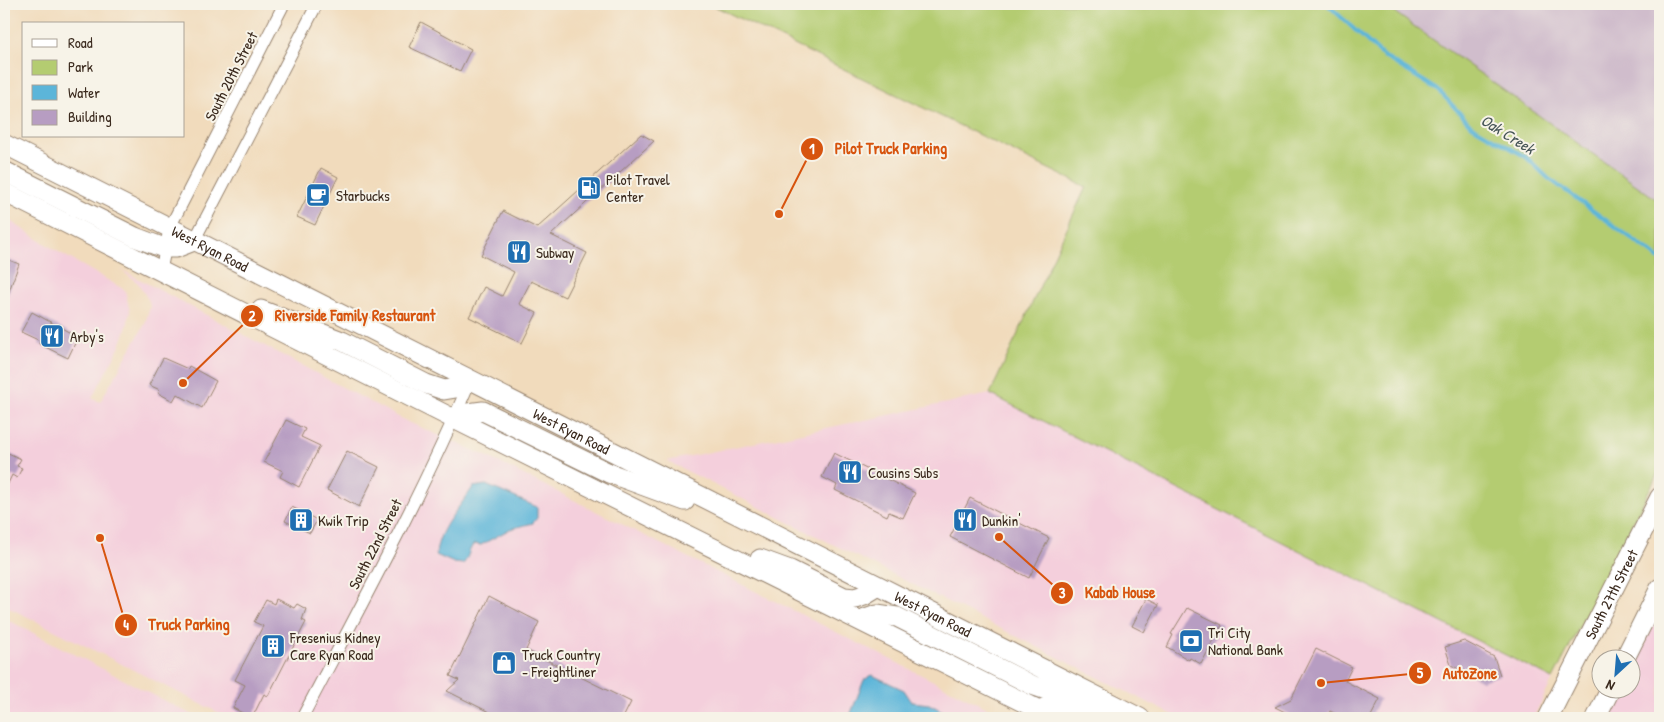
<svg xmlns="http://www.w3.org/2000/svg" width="1664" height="722" viewBox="0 0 1664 722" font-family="'Patrick Hand',sans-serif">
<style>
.built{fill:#f4cfdc}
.industrial{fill:#d0bdcc}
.green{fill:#b4cc71;stroke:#787b48}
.water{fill:#5cb5d9;stroke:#4c707c}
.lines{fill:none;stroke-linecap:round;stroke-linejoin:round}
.stream{stroke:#5cb5d9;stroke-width:4}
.building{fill:#b79dc2}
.minor-casing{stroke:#96826d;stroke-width:13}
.primary-casing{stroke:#96826d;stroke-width:21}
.minor{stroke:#fff;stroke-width:11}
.primary{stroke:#fff;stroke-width:19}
.labels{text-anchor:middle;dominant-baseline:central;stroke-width:4;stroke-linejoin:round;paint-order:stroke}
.street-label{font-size:15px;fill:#3b2a1e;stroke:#f7f3e8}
.poi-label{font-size:15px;fill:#3b2a1e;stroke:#f7f3e8;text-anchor:start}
.water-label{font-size:16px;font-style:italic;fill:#455456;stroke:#f7f3e8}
.leader{fill:none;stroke:#d7540e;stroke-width:2}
.callout-dot{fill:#d7540e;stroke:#f7f3e8;stroke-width:2}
.mark-label{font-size:15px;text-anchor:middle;font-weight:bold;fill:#fff}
.callout-label{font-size:16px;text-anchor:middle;font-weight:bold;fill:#d7540e;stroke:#f7f3e8;stroke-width:4;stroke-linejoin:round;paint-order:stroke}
</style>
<rect width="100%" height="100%" fill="#f7f3e8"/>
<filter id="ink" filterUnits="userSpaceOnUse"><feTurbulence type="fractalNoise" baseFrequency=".02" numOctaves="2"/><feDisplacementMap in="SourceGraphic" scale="10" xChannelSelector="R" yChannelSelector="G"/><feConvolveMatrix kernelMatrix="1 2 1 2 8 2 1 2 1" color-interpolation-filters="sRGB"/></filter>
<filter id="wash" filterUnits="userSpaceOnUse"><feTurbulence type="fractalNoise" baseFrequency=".0096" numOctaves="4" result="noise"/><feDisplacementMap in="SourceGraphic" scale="20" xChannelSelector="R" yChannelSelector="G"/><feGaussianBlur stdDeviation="1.12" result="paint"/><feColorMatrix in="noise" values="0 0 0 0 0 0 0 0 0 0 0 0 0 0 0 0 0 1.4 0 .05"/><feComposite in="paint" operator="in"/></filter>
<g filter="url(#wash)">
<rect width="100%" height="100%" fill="#f1dbbc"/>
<g class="built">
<polygon points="4,217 55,250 125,290 130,312 127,326 120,346 92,398 100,402 145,324 150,307 149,301 138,283 120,269 406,421 486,456 1007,718 229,718 4,605"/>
<polygon points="990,394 1553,679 1533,718 1179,718 667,461"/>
<polygon points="1660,612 1660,718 1606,718 1621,690 1632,690 1632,668"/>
<polygon points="4,618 198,718 4,718"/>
</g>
<polygon class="industrial" points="1383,4 1660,4 1660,202"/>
<polygon class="green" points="710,4 1383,4 1660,202 1660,469 1553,679 990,394 1086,187"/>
<g class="water">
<path d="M486 485 537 507V518L533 523 510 529 481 545 474 544C468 550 469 558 463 564L454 563 436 555C438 528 459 509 473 487Z"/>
<polygon points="872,675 904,690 912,702 929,704 956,718 849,718 864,680"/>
</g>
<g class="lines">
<polyline class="stream" points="1327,4 1383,56 1438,90 1472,126 1526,157 1548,178 1660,259"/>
</g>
<g id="blocks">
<g class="building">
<polygon points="421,22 471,49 460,71 409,47"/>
<polygon points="641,134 654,141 551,235 587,253 565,297 531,281 519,304 537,313 522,343 469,317 484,287 502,296 514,272 481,255 503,211 537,228"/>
<polygon points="321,168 338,177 315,225 297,217"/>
<polygon points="4,258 19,264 5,302 4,302"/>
<polygon points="32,312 78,337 68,358 39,344 40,341 21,332"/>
<polygon points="163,358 188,369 189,366 216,381 202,408 177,394 173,401 158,393 160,390 149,385"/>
<polygon points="286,420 305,429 301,437 320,446 299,487 280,477 283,471 264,462"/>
<polygon points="4,451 21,459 17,466 22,468 17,478 12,475 4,492"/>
<polygon points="347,451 379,467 359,507 327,490"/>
<polygon points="834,453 915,493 903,518 889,512 887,516 835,490 837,485 822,477"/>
<polygon points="970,498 1049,538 1029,578 950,537"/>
<polygon points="292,507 317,520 310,533 285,521"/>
<polygon points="489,596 539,622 526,650 631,702 623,718 501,718 447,691 459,680 450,676"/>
<polygon points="276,599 294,608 297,604 306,609 302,620 306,622 268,696 264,694 252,718 233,708 245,685 235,680 263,626 254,622 266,600 274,604"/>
<polygon points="1146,599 1158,605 1144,632 1132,626"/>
<polygon points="1187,608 1222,625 1201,664 1190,658 1189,660 1167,647 1173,635 1171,634"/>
<polygon points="1464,641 1494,657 1500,675 1482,681 1451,665 1445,647"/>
<polygon points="1316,649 1352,667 1345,681 1380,699 1370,718 1344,718 1330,711 1326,718 1297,718 1275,707 1291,699"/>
</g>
</g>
</g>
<g filter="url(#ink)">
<use href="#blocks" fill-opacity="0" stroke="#96826d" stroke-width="1"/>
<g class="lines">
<defs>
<g id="minor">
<polyline points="194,241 317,4"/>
<polyline points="161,271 169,229 284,4"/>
<path d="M302 718C360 607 421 496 470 381"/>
</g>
<g id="primary">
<path id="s1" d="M4 144 1140 718"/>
<polyline points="4,171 135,237 164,248 176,248 194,241"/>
<polyline points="4,192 454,419 1055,718"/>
<polyline points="261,310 342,341 426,384 444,390 456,388 470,381"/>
<polyline points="454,419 468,413 483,411 609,473 685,501"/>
<polyline points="760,559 790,570 844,597 855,598 864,595 877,587"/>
<polyline points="860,620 877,614 897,617 1032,685 1101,709"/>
<polyline points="1624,660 1660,588"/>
<polyline points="1044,708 1076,718"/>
<path id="s2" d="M1548 718 1660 497"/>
<polyline points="1596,718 1610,690"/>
</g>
</defs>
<use href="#minor" class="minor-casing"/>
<use href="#primary" class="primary-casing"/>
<use href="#minor" class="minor"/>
<use href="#primary" class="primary"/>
</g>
</g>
<defs>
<symbol id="fuel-square" viewBox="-11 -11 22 22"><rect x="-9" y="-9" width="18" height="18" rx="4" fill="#1f6fb2" stroke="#f7f3e8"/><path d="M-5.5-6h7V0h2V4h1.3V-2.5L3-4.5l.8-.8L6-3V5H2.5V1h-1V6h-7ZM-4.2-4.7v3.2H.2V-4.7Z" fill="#fff"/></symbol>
<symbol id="cafe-square" viewBox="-11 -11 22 22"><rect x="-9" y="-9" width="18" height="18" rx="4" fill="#1f6fb2" stroke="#f7f3e8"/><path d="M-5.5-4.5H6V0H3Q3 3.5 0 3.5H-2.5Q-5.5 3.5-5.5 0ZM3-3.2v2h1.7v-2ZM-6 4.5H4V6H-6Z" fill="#fff"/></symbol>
<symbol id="restaurant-square" viewBox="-11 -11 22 22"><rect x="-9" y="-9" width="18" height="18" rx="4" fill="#1f6fb2" stroke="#f7f3e8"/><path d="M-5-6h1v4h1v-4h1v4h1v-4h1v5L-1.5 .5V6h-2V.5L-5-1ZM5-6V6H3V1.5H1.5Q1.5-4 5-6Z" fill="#fff"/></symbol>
<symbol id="building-square" viewBox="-11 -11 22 22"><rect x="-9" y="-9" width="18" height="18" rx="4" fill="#1f6fb2" stroke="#f7f3e8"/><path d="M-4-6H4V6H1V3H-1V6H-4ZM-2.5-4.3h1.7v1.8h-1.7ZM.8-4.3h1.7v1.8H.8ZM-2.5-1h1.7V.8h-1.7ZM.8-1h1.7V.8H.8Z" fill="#fff"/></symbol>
<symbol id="bank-square" viewBox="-11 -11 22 22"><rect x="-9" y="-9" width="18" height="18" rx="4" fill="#1f6fb2" stroke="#f7f3e8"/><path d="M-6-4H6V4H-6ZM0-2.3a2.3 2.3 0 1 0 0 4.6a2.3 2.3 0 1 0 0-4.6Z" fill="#fff"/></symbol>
<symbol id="shop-square" viewBox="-11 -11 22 22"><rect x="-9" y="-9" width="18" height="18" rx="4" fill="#1f6fb2" stroke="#f7f3e8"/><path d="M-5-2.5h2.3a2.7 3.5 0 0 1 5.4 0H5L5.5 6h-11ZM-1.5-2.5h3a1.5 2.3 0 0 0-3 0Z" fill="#fff"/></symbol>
</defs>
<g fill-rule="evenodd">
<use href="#fuel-square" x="575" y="174" width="28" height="28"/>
<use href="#cafe-square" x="304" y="181" width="28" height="28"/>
<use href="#restaurant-square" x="505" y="238" width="28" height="28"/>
<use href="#restaurant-square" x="38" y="322" width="28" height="28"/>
<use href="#restaurant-square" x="836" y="458" width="28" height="28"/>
<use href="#building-square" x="287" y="506" width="28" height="28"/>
<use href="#restaurant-square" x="951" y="506" width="28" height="28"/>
<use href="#bank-square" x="1177" y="627" width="28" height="28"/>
<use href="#building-square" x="259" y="632" width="28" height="28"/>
<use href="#shop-square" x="490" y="649" width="28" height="28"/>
</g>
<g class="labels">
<g class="street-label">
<text transform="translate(231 76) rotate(-63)">South 20th Street</text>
<text stroke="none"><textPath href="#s1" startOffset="231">West Ryan Road</textPath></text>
<text stroke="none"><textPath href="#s1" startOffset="636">West Ryan Road</textPath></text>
<text transform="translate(375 544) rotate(-63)">South 22nd Street</text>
<text stroke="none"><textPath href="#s2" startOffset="139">South 27th Street</textPath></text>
<text stroke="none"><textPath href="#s1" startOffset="1041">West Ryan Road</textPath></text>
</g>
<g class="poi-label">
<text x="606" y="179">Pilot Travel<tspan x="606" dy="17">Center</tspan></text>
<text x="336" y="195">Starbucks</text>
<text x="536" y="252">Subway</text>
<text x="70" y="336">Arby's</text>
<text x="868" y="472">Cousins Subs</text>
<text x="318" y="520">Kwik Trip</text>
<text x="982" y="520">Dunkin'</text>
<text x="1208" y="632">Tri City<tspan x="1208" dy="17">National Bank</tspan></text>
<text x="290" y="637">Fresenius Kidney<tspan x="290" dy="17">Care Ryan Road</tspan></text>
<text x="522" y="654">Truck Country<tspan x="522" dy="17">- Freightliner</tspan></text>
</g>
<g class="water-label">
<text transform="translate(1508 134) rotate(32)">Oak Creek</text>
</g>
</g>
<path class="leader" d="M779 214L812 149M183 383L252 316M999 537L1062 593M100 538L126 625M1321 683L1420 673"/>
<g class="callout-dot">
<circle cx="779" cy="214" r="5"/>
<circle cx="183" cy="383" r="5"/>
<circle cx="999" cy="537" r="5"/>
<circle cx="100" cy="538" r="5"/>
<circle cx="1321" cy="683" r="5"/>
<circle cx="812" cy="149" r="12"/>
<circle cx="252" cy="316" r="12"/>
<circle cx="1062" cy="593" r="12"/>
<circle cx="126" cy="625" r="12"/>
<circle cx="1420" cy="673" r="12"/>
</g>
<g class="mark-label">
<text x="812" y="154">1</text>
<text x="252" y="321">2</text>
<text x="1062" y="598">3</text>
<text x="126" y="630">4</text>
<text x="1420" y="678">5</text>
</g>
<g class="callout-label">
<text x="891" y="154">Pilot Truck Parking</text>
<text x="355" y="321">Riverside Family Restaurant</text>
<text x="1120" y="598">Kabab House</text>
<text x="189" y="630">Truck Parking</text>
<text x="1470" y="679">AutoZone</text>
</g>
<rect width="1664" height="722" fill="none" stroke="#f7f3e8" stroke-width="20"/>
<rect x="22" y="22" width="162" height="115" fill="#f7f3e8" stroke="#aca397"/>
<rect x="32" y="39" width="25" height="8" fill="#ffffff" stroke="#aca397"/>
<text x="68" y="48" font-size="15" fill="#3b2a1e">Road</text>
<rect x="32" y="60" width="25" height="15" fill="#b4cc71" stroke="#aca397"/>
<text x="68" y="72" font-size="15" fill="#3b2a1e">Park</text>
<rect x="32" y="85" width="25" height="15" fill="#5cb5d9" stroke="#aca397"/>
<text x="68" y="98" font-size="15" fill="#3b2a1e">Water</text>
<rect x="32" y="110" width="25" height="15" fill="#b79dc2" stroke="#aca397"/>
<text x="68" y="122" font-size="15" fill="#3b2a1e">Building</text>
<g transform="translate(1616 674) rotate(206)"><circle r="24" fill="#f7f3e8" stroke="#aca397"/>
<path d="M0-4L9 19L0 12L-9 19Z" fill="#1f6fb2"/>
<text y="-8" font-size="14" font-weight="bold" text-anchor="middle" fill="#3b2a1e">N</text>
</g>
</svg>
